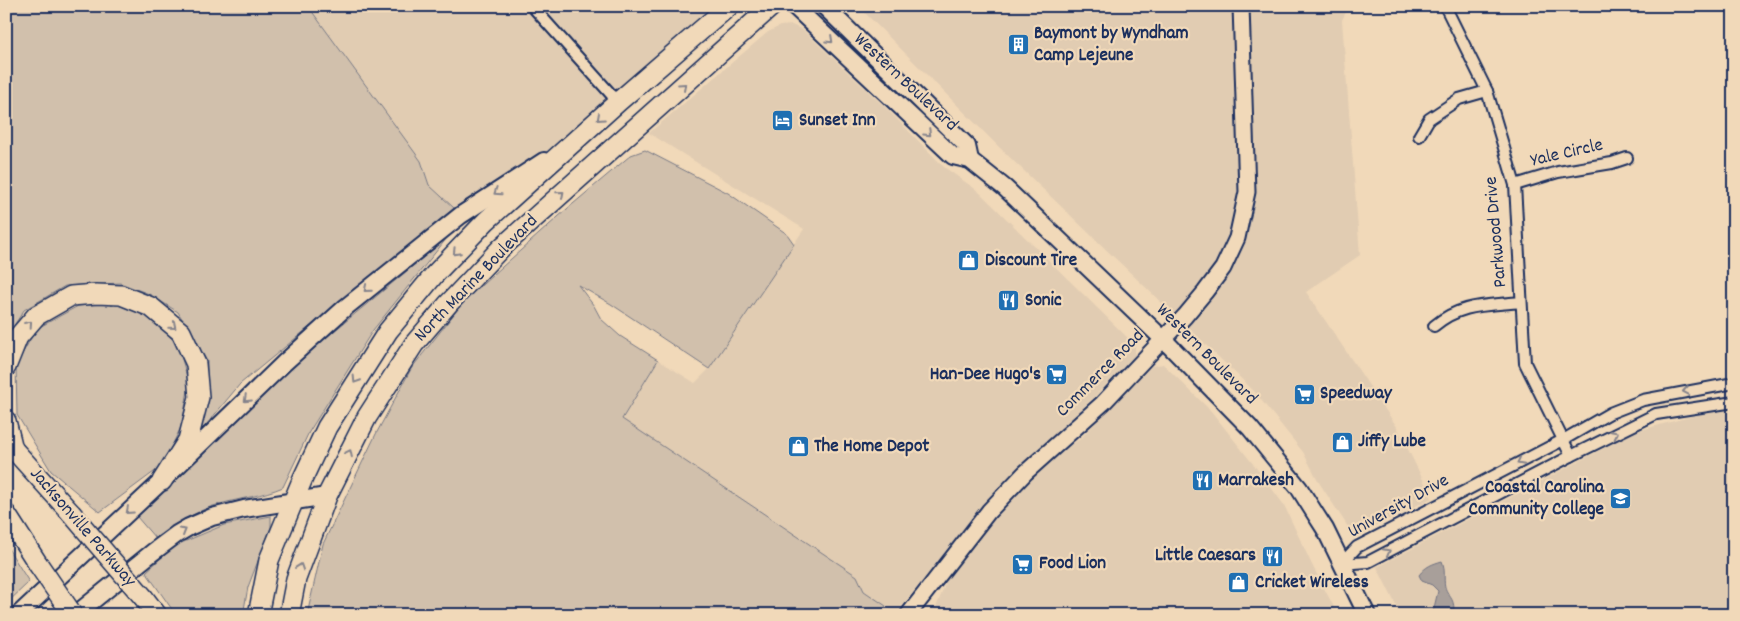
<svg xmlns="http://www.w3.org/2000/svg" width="1740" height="621" viewBox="0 0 1740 621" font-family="Dekko,sans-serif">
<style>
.built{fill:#e1ccb2}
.green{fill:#d1c0ac;stroke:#767885}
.water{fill:#a89f9a;stroke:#707282}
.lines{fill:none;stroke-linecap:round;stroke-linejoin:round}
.street-casing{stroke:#1b2f5e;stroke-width:14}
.secondary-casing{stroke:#1b2f5e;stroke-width:19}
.primary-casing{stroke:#1b2f5e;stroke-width:20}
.highway-casing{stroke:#1b2f5e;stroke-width:22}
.street{stroke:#f1d9b9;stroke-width:10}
.secondary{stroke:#f1d9b9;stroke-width:15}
.primary{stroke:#f1d9b9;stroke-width:16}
.highway{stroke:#f1d9b9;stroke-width:19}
.highway-bridge-casing{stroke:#1b2f5e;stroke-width:22;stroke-linecap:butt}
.highway-bridge{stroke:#f1d9b9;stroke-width:19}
.oneway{stroke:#86848c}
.labels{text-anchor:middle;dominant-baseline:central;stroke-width:4.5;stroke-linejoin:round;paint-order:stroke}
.poi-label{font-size:19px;font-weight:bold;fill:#1b2f5e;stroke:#f1d9b9;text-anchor:start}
.street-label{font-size:19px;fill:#1b2f5e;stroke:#f1d9b9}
</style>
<rect width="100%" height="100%" fill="#f1d9b9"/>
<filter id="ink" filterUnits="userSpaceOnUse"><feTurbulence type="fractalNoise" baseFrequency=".02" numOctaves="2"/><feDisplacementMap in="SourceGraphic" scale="10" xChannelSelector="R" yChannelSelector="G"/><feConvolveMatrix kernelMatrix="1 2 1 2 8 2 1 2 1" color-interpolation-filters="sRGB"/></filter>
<g filter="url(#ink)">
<g class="built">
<polygon points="308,6 729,6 581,136 461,215 429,185 421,161"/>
<polygon points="858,6 1349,6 1342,20 1360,255 1306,292 1397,427 1432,498 1354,536 1320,484 1303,452 1254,391 1001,149"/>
<polygon points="792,25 803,30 889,111 944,167 978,191 1135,345 1135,355 1095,396 1001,484 896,613 864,591 857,576 622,419 658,360 695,383 709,369 804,229 649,133 768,32 780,26"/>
<polygon points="1163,364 1211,411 1261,474 1284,505 1312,565 1338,615 933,615 947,580 964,554 1017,492 1054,456 1080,439 1152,366"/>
<polygon points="1734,405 1734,615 1401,615 1377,567 1637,431"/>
</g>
<g class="green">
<polygon points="6,6 308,6 421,161 429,185 454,208 240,384 201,431 207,393 207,361 178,312 149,294 120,283 65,286 24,310 6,338"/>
<polygon points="645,150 728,193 787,234 794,244 709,369 611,304 578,285 594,306 601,319 620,336 658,360 622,419 857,576 864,591 886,606 879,615 307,615 323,544 376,434 411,369 465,300 567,209 631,155"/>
<path d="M447 238 373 330 309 432 283 487C262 496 241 498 220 504 196 510 176 525 155 538L137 517 273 385 322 341Z"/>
<polygon points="126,302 155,321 178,345 189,384 182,425 162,466 100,512 51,471 17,415 16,365 36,329 78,306"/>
<polygon points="271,516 271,527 248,587 243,615 176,615 146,572 174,546 224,525"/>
<polygon points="6,545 29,582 6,604"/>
</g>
<path class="water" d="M1442 561C1446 570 1443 578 1445 587 1448 597 1454 597 1454 610L1451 615H1434L1433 612 1438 591 1432 585 1422 581 1419 575C1426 566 1432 564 1442 561Z"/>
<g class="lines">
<defs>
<g id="street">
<polyline points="532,6 618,102"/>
<polyline points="1445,6 1487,91 1515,185 1525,363 1571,456"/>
<polyline points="1419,136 1429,119 1459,99 1487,91"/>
<polyline points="1515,185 1558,172 1612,163 1627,158"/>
<path d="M1434 326C1461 303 1487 306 1521 302"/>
<polyline points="1341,564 1357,547 1563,440 1610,413 1643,400 1734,383"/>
<polyline points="1341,564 1368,562 1571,456 1656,414 1734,402"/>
</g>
<polyline id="secondary" points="908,615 989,511 1025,473 1103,403 1185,316 1205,292 1223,268 1237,238 1247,192 1241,6"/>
<g id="primary">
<polyline points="794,6 953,156 970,160 1005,188 1163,339 1250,428 1299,488 1316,515 1325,529 1367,615"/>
<polyline points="824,6 967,146 970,160"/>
<polyline points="18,615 162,481 284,363 346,307 461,215 544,161"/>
<polyline points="75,615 153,552 177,534 189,527 212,517 244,509 327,496"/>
</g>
<g id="highway">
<polyline points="6,367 18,337 36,316 71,296 96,294 121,295 151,307 181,332 196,364 199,397 188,440 162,481"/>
<polyline points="6,421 13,449"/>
<polyline points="6,441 71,513"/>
<polyline points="6,514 38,564"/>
<polyline points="144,598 157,615"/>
<polyline points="258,615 269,560 303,478 327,427 388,331 434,275 486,221 618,102 729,6"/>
<polyline points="289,615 296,579 327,496 367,417 414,344 449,303 501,248 772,6"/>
</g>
</defs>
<use href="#street" class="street-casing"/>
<use href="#secondary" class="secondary-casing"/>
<use href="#primary" class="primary-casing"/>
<use href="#highway" class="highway-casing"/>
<use href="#street" class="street"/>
<use href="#secondary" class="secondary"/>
<use href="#primary" class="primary"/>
<use href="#highway" class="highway"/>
<defs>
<g id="highway-bridge">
<polyline points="71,513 144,598"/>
<polyline points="38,564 73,615"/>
</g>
</defs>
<use href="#highway-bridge" class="highway-bridge-casing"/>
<use href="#highway-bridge" class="highway-bridge"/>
</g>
<defs><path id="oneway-chevron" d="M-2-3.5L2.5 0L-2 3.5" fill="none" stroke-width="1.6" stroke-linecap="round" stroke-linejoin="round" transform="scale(1.25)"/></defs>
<g class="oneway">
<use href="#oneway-chevron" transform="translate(830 40) rotate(43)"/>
<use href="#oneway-chevron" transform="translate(683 86) rotate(-42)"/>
<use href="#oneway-chevron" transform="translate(600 118) rotate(138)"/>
<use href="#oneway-chevron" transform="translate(928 133) rotate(44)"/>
<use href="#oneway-chevron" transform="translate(497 192) rotate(146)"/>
<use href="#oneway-chevron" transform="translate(561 194) rotate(-41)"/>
<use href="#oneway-chevron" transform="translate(456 252) rotate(134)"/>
<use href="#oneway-chevron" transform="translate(367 289) rotate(140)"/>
<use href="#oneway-chevron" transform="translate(29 324) rotate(-49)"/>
<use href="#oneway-chevron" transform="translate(173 326) rotate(40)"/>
<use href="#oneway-chevron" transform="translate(356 380) rotate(122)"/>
<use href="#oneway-chevron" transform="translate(1686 391) rotate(170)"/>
<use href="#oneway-chevron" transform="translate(247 399) rotate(136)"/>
<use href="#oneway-chevron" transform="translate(1615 434) rotate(-26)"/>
<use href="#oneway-chevron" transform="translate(349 453) rotate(-64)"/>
<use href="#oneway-chevron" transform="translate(1520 462) rotate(152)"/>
<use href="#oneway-chevron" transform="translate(129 511) rotate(138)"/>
<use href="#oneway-chevron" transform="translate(183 531) rotate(-30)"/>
<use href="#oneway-chevron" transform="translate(1387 552) rotate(-28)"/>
<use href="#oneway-chevron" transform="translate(300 567) rotate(-71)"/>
</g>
</g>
<defs>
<symbol id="building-square" viewBox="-11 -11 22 22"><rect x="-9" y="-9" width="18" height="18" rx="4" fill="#1f6fb2" stroke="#f1d9b9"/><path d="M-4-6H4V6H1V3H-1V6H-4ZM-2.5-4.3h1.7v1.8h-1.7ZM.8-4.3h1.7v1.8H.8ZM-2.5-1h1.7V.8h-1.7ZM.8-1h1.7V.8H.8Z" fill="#fff"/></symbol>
<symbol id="hotel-square" viewBox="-11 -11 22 22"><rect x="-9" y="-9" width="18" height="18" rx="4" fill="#1f6fb2" stroke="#f1d9b9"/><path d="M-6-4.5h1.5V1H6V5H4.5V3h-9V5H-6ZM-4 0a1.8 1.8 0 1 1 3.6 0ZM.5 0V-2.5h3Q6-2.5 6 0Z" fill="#fff"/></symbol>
<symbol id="shop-square" viewBox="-11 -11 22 22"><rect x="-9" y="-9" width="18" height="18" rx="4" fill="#1f6fb2" stroke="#f1d9b9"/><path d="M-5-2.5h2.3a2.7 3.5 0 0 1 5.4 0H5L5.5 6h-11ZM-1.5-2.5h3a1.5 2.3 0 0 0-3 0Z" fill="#fff"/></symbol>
<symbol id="restaurant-square" viewBox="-11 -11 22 22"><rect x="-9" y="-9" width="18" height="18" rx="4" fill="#1f6fb2" stroke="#f1d9b9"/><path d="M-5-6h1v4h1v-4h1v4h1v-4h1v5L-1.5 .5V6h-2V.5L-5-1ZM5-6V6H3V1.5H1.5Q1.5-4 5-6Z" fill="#fff"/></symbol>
<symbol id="supermarket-square" viewBox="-11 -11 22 22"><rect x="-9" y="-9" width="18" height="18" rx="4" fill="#1f6fb2" stroke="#f1d9b9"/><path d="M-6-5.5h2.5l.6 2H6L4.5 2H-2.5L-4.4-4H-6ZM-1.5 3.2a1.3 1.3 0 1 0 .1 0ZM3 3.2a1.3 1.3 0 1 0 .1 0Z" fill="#fff"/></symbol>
<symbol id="university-square" viewBox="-11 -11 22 22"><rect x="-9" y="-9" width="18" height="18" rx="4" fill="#1f6fb2" stroke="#f1d9b9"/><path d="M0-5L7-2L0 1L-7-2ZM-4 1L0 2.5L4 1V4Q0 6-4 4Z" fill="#fff"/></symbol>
</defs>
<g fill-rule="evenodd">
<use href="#building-square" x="1006" y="32" width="25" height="25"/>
<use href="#hotel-square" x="770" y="108" width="25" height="25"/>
<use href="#shop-square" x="956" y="248" width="25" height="25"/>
<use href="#restaurant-square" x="996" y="288" width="25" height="25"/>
<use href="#supermarket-square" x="1044" y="362" width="25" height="25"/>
<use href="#supermarket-square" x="1292" y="382" width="25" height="25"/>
<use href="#shop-square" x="1330" y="430" width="25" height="25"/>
<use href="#shop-square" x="786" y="434" width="25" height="25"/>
<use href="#restaurant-square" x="1190" y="468" width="25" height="25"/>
<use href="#university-square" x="1608" y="486" width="25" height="25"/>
<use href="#restaurant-square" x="1260" y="544" width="25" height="25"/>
<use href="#supermarket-square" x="1010" y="552" width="25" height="25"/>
<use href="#shop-square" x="1226" y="570" width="25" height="25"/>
</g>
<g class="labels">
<g class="poi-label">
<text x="1034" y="34">Baymont by Wyndham<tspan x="1034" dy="22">Camp Lejeune</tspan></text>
<text x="799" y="121">Sunset Inn</text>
<text x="985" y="261">Discount Tire</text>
<text x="1025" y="301">Sonic</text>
<text x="1041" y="375" text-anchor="end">Han-Dee Hugo's</text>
<text x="1320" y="394">Speedway</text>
<text x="1358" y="442">Jiffy Lube</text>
<text x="814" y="447">The Home Depot</text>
<text x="1218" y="481">Marrakesh</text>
<text x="1604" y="488" text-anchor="end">Coastal Carolina<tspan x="1604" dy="22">Community College</tspan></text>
<text x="1256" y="556" text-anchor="end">Little Caesars</text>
<text x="1039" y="564">Food Lion</text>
<text x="1255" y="583">Cricket Wireless</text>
</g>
<g class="street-label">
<text transform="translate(905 83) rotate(43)">Western Boulevard</text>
<text transform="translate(1567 154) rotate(-13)">Yale Circle</text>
<text transform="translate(1497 232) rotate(-95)">Parkwood Drive</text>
<text transform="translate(477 279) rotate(-46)">North Marine Boulevard</text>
<text transform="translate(1206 355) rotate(45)">Western Boulevard</text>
<text transform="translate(1101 374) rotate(-45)">Commerce Road</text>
<text transform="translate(1399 507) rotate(-29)">University Drive</text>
<text transform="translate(82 528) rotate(49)">Jacksonville Parkway</text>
</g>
</g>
<rect width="1740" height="621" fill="none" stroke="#f1d9b9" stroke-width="25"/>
<rect x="12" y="12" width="1715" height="596" fill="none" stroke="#1b2f5e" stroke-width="2" filter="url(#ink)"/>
</svg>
